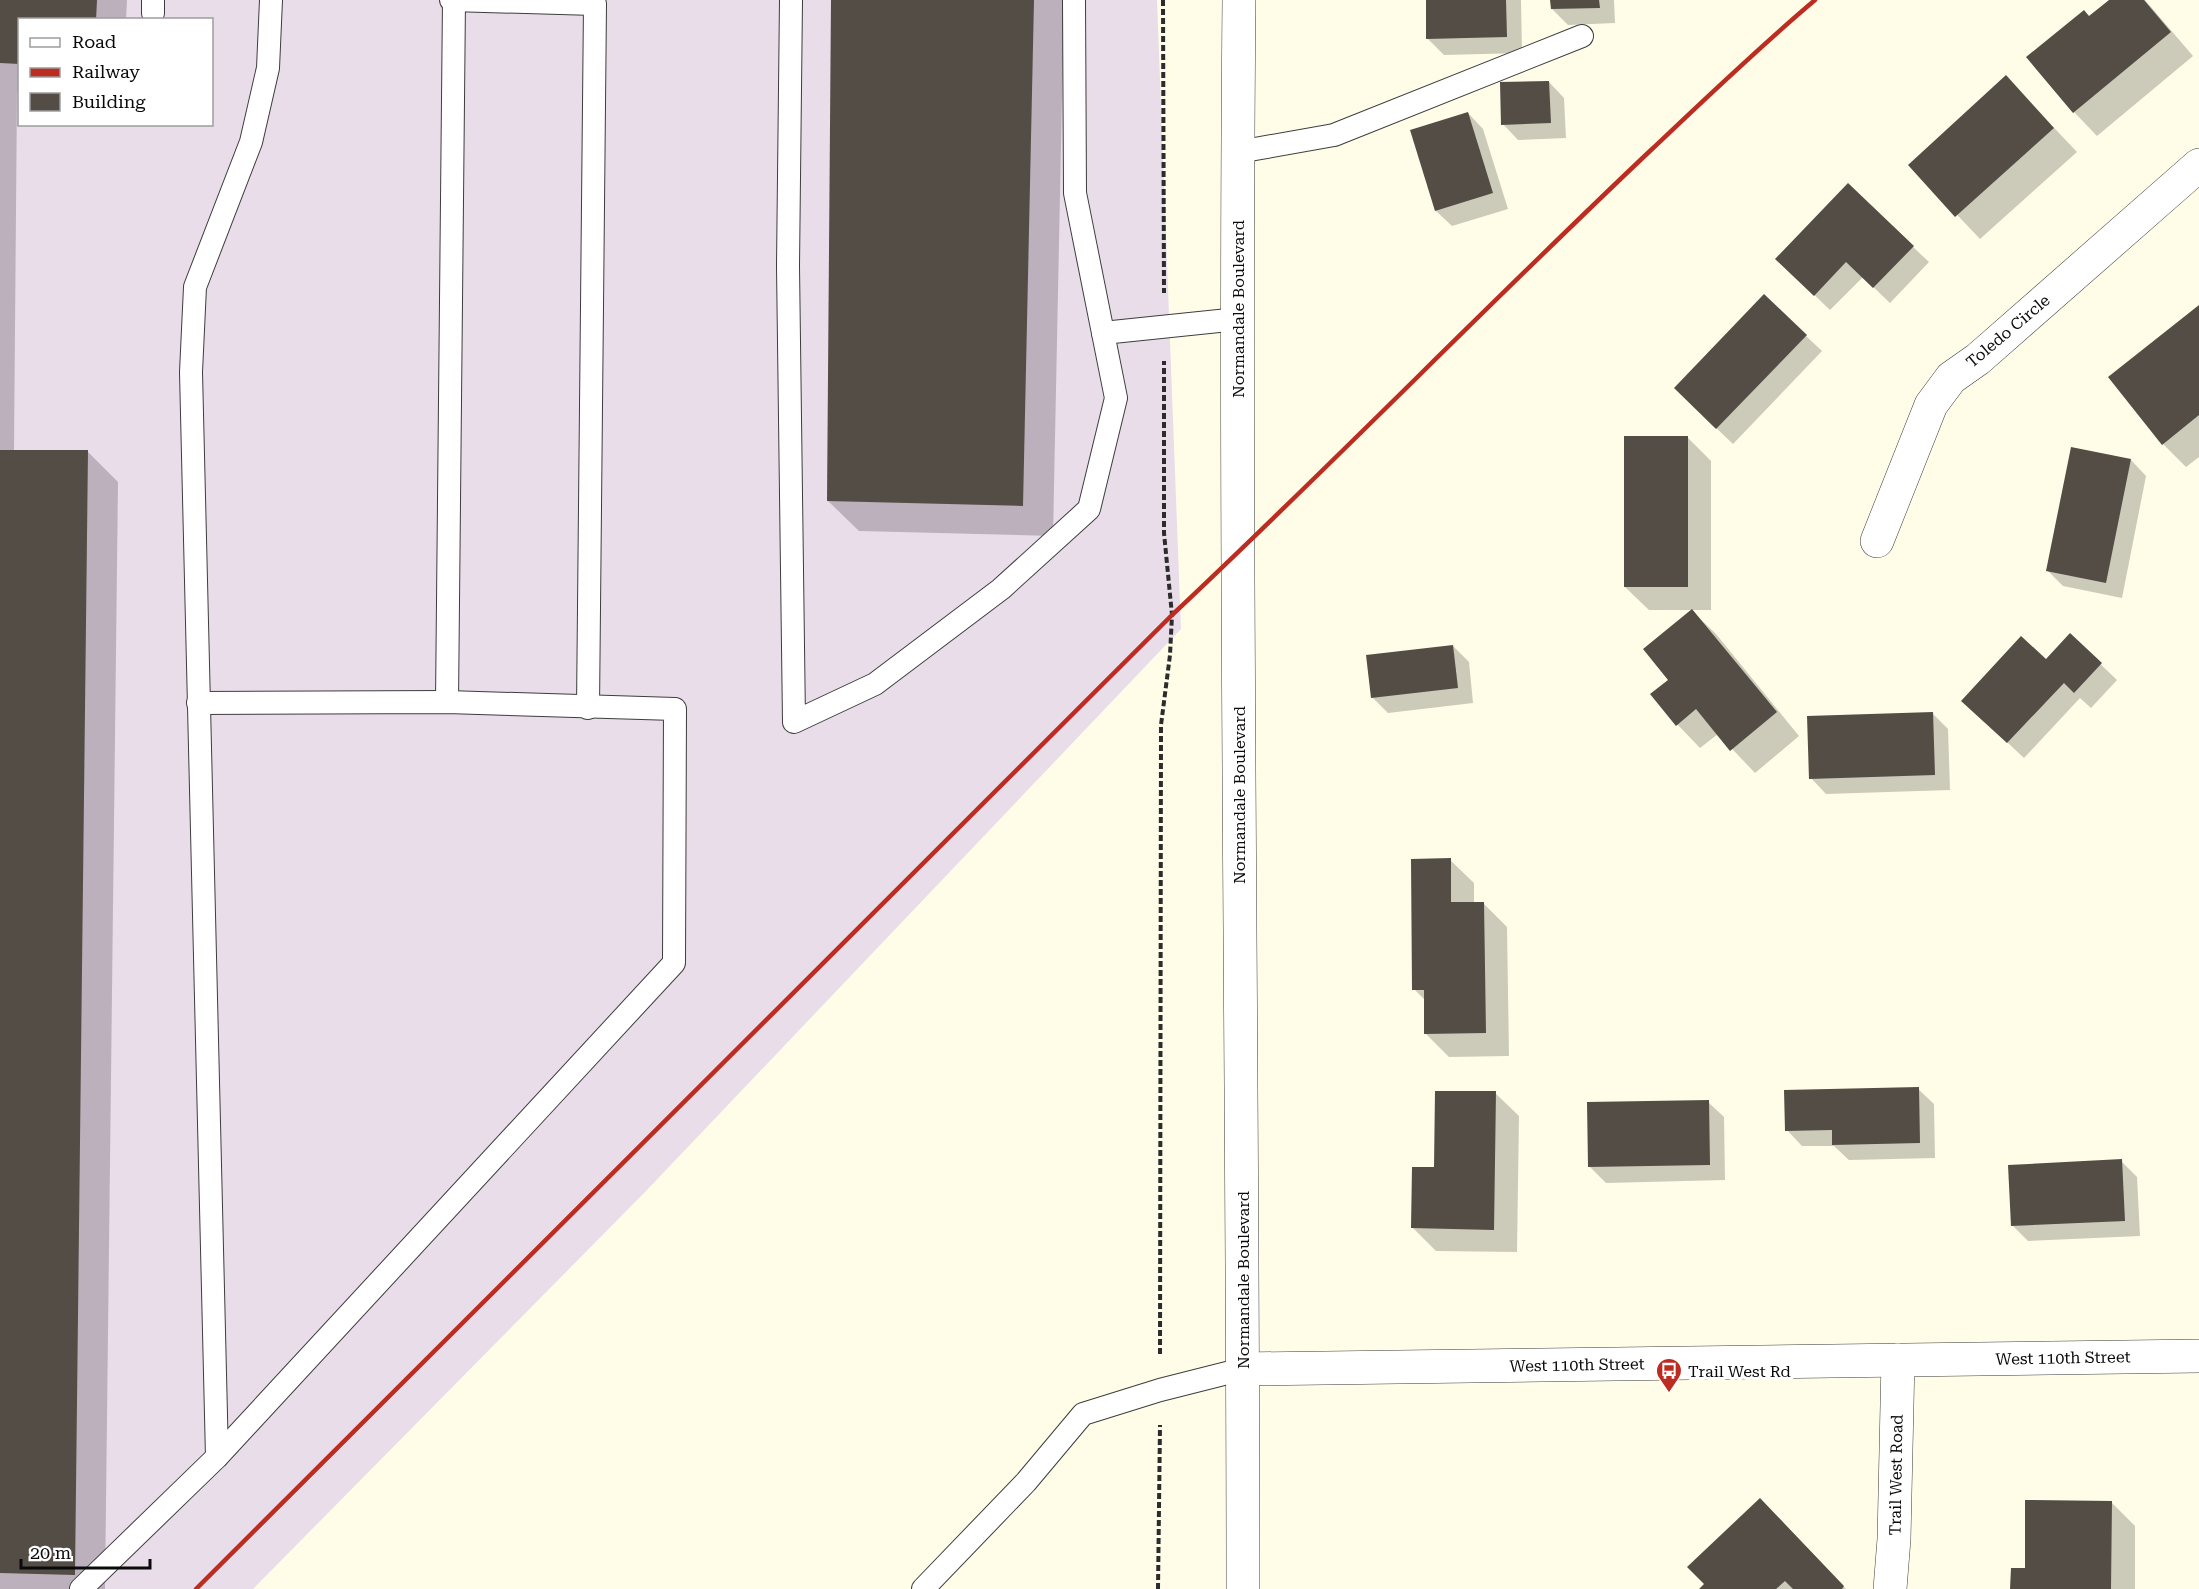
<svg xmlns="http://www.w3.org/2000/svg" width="2199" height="1589" viewBox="0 0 2199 1589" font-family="'Roboto Serif',serif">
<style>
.industrial{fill:#eaddea;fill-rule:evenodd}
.shadow{fill:#0003}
.building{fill:#534d46}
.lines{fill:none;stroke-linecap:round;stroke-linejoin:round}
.service-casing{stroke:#3d3d3d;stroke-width:24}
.minor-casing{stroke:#3d3d3d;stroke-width:34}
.tertiary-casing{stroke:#3d3d3d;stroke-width:34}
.path{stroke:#2c2c2c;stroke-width:4;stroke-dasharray:6 3;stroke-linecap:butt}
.service{stroke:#fff;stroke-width:22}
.minor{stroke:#fff;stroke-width:33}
.tertiary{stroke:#fff;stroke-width:33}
.rail{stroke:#bc2c20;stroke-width:4.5}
.labels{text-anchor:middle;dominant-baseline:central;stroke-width:6;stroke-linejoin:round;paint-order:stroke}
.street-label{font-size:16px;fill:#0a0a0a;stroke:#fff}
.poi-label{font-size:16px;fill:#0a0a0a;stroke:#fff;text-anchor:start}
</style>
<rect width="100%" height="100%" fill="#fffde7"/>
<path class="industrial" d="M0 0H1157L1181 629 647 1190 253 1589H0ZM20 20H212V124H20Z"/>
<g class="shadow">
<polygon points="0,0 127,0 126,20 20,20 20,92 17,92 14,451 87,451 118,482 105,1589 0,1589"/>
<polygon points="833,0 1064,0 1053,536 859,531 828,501"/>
<polygon points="1427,0 1521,0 1522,53 1444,55 1428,39"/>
<polygon points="1552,0 1614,0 1615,23 1568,25 1552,9"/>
<polygon points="2111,0 2145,0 2193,56 2097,136 2074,112 2089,18"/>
<polygon points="2006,77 2077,152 1980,239 1910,165"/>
<polygon points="1549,82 1564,98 1566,138 1518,140 1503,124"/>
<polygon points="1468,113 1483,129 1508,209 1452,226 1436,211"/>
<polygon points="1913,247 1929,262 1890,303 1863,277 1830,310 1777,259"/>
<polygon points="2199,307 2199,457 2186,467 2163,444"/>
<polygon points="1806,336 1822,351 1733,444 1691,404"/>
<polygon points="1688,438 1711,461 1711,610 1649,610 1625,587"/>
<polygon points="2131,460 2146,476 2122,598 2063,586 2047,570"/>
<polygon points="1692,611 1716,634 1799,736 1755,773 1718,734 1700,748 1677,724 1670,680"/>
<polygon points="2070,635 2117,680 2091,708 2080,698 2024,758 1963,701 2046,661"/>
<polygon points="1453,646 1469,662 1473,703 1388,713 1372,697"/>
<polygon points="1932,713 1948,729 1950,790 1826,794 1811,778"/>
<polygon points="1450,860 1474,883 1474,903 1483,903 1507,927 1509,1056 1449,1057 1426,1034 1425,1000 1414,989"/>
<polygon points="1918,1089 1934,1104 1935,1158 1849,1160 1834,1146 1802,1146 1787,1130"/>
<polygon points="1495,1093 1519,1116 1517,1252 1436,1251 1413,1228 1435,1169"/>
<polygon points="1708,1102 1724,1117 1725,1180 1606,1183 1590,1167"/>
<polygon points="2121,1161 2137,1177 2140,1236 2028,1241 2012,1225"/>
<polygon points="2112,1503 2135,1526 2135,1589 2012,1589 2026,1570"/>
<polygon points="1790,1531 1846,1589 1701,1589"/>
</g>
<g class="building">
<polygon points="0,0 97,0 96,20 20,20 20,64 0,63"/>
<polygon points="831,0 1034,0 1023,506 827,501"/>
<polygon points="1426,0 1506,0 1507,37 1426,39"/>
<polygon points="1550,0 1599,0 1600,8 1551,9"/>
<polygon points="2109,0 2144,0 2171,32 2073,113 2026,57 2084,10 2089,16"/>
<polygon points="2006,75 2054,128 1955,217 1908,165"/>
<polygon points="1549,81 1551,123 1501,125 1500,82"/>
<polygon points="1468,112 1493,193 1435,211 1410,130"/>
<polygon points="1848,183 1914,246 1873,288 1846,262 1814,296 1775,259"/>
<polygon points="1764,294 1807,335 1716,429 1674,388"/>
<polygon points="2199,305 2199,415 2162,445 2108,377"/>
<rect x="1624" y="436" width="64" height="151"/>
<polygon points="2071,447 2131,459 2106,583 2046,571"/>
<polygon points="0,450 88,450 75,1575 0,1573"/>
<polygon points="1692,609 1777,712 1730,751 1696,709 1676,726 1650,694 1668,680 1643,649"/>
<polygon points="2070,633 2102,663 2074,693 2064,683 2007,743 1961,701 2021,636 2046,659"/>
<polygon points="1453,645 1458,688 1371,698 1366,655"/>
<polygon points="1933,712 1935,775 1809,779 1807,716"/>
<polygon points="1451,858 1451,902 1484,902 1486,1033 1424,1034 1424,990 1412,990 1411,859"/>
<polygon points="1919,1087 1920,1143 1832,1145 1832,1130 1785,1131 1784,1090"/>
<polygon points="1435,1091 1496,1091 1494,1230 1411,1228 1412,1167 1434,1167"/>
<polygon points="1709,1100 1710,1165 1588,1167 1587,1102"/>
<polygon points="2122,1159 2125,1221 2011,1226 2008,1165"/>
<polygon points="1760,1498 1844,1586 1842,1589 1793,1589 1785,1581 1776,1589 1699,1589 1704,1584 1687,1567"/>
<polygon points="2025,1500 2112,1501 2111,1589 2010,1589 2011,1568 2025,1568"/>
</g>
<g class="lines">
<defs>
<g id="service">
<polyline points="451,0 595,4 588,708"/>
<polyline points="791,0 788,266 794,722 875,684 1001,589 1089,509 1116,398 1075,193 1074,0"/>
<polyline points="153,13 153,0"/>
<polyline points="1238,152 1334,135 1582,36"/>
<polyline points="1103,333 1238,319"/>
<polyline points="447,702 454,0"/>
<polyline points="217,1457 191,372 195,287 251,142 268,68 271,0"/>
<polyline points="81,1589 217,1457 674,963 675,709 447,702 198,703"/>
<polyline points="923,1589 1026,1482 1083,1414 1160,1390 1243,1369"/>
</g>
<g id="minor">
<polyline points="1877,541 1931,405 1951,378 1978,359 2199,165"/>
<polyline points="1890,1589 1894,1539 1898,1360"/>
</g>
<g id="tertiary">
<path d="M1239 0C1234 530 1243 1059 1243 1589"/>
<polyline points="1243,1369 2199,1356"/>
</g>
</defs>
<use href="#service" class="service-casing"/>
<use href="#minor" class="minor-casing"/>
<use href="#tertiary" class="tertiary-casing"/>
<g class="path">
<polyline points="1163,0 1164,293"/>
<polyline points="1160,1354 1161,725 1170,655 1172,615 1164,533 1164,361"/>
<polyline points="1158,1589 1160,1425"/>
</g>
<use href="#service" class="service"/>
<use href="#minor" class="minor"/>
<use href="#tertiary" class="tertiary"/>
<path class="rail" d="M196 1589 1172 615C1334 463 1489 303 1651 150 1705 99 1758 48 1815 0"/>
</g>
<defs>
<symbol id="bus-pin" viewBox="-11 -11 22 30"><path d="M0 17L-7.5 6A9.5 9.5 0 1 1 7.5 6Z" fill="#bc2c20" stroke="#fff"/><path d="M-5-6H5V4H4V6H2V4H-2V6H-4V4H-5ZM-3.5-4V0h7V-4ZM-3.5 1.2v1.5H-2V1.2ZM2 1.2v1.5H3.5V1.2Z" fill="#fff"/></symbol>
</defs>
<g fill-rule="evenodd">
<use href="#bus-pin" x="1654" y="1356" width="30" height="40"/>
</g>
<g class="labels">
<g class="street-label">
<text transform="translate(1238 309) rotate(-90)">Normandale Boulevard</text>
<text transform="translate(2008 331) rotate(-40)">Toledo Circle</text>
<text transform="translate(1239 795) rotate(-90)">Normandale Boulevard</text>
<text transform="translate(1243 1280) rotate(-90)">Normandale Boulevard</text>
<text transform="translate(2063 1358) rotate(-1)">West 110th Street</text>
<text transform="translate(1577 1365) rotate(-1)">West 110th Street</text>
<text transform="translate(1896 1475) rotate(-89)">Trail West Road</text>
</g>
<g class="poi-label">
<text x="1688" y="1371">Trail West Rd</text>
</g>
</g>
<rect x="18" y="18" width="195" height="108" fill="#ffffff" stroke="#9d9d9d" stroke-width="1.5"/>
<rect x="30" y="38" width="30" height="9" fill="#ffffff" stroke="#9d9d9d" stroke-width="1.5"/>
<text x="72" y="48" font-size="18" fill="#0a0a0a">Road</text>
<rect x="30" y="68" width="30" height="9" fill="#bc2c20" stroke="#9d9d9d" stroke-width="1.5"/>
<text x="72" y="78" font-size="18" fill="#0a0a0a">Railway</text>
<rect x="30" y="93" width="30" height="18" fill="#534d46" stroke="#9d9d9d" stroke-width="1.5"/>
<text x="72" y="108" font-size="18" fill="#0a0a0a">Building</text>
<path d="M21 1559v9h129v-9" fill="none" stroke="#0a0a0a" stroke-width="3"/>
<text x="30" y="1559" font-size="18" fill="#0a0a0a" stroke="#ffffff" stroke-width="4.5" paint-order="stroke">20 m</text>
</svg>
